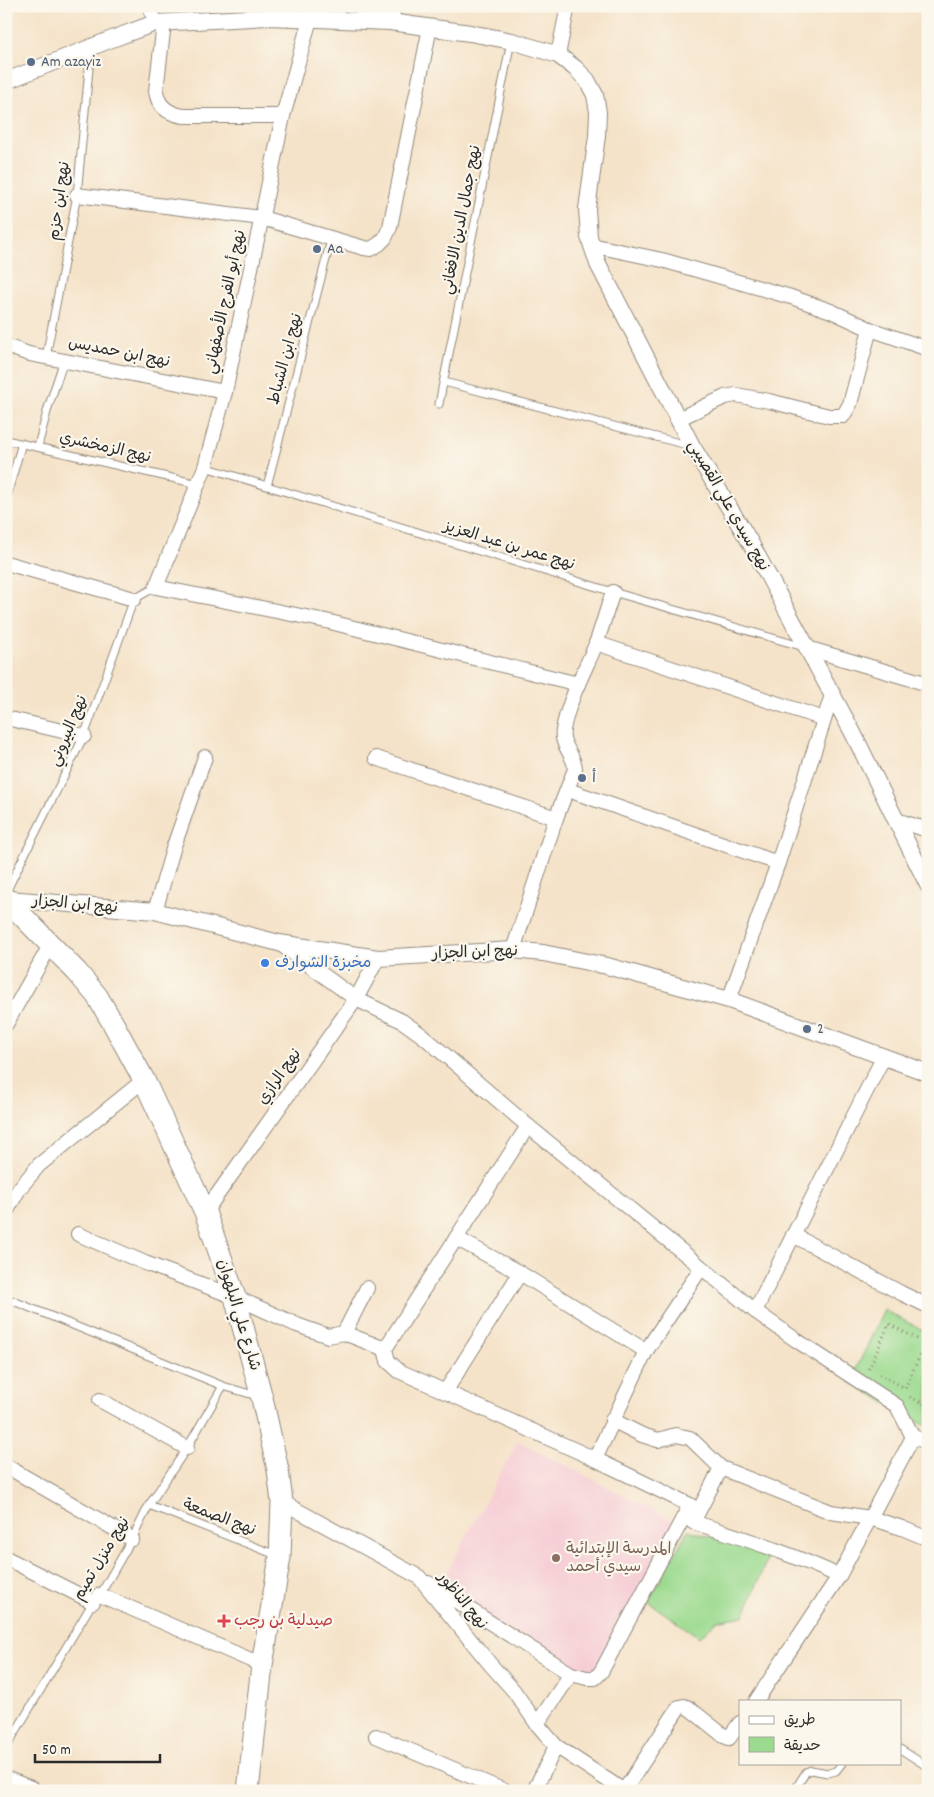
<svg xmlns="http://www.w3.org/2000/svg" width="934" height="1797" viewBox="0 0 934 1797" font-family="Dekko,'Playpen Sans Arabic',sans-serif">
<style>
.built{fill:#f6cfd6}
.green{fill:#9bda8f;stroke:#63825d}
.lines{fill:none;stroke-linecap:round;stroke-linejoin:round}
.service-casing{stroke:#90877a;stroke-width:9}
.minor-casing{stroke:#90877a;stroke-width:16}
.tertiary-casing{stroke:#90877a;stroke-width:18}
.secondary-casing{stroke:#90877a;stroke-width:21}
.primary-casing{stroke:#90877a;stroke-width:23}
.path{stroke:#90877a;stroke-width:3;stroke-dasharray:1 4;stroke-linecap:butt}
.service{stroke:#fff;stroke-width:7}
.minor{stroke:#fff;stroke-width:14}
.tertiary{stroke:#fff;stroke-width:16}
.secondary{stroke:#fff;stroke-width:19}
.primary{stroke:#fff;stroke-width:21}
.service-dot{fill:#5c6f8a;stroke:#fbf7ec;stroke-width:2}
.shop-dot{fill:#3f7fe0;stroke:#fbf7ec;stroke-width:2}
.education-dot{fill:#8d6e63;stroke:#fbf7ec;stroke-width:2}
.health-dot{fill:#e0444e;stroke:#fbf7ec;stroke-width:2}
.labels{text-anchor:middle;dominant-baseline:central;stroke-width:4.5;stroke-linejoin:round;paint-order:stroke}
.service-label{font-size:16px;fill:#4e5e75;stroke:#fbf7ec;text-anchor:start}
.street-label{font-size:16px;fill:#2b2b2b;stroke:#fbf7ec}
.shop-label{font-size:16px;fill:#366cbe;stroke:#fbf7ec;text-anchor:start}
.education-label{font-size:16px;fill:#785e54;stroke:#fbf7ec;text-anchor:start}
.health-label{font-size:16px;fill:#be3a42;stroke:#fbf7ec;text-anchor:start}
</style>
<rect width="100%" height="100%" fill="#fbf7ec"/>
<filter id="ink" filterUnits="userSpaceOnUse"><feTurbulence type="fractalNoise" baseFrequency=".02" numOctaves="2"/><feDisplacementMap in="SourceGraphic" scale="10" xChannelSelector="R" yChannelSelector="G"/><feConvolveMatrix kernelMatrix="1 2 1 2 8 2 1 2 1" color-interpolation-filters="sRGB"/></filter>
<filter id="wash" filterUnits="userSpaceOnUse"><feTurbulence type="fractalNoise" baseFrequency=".0096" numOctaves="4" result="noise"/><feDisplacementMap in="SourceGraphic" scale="20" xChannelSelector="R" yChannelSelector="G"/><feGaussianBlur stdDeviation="1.12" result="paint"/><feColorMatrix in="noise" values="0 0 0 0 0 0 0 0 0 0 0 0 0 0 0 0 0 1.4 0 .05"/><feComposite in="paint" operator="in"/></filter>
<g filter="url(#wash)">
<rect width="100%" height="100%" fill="#f5e3c9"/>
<polygon class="built" points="518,1441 677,1523 593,1678 436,1593"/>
<g class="green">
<polygon points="884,1310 928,1333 928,1427 850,1382"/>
<polygon points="688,1530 769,1555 744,1616 717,1621 699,1637 648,1602"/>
</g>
</g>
<g filter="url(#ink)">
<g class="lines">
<defs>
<g id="service">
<polyline points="46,357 77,195 91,48"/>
<polyline points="444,382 691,446"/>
<polyline points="439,404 511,41"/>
<polyline points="6,440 198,484"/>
<polyline points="38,446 48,408 64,360"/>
<polyline points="205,467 613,592 804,647"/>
<polyline points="267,486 331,240"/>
<polyline points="6,499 22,443"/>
<polyline points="6,892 84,736 134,599 156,587"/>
<polyline points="6,1298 223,1386 257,1396"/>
<polyline points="149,1505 276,1555"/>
<polyline points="6,1748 93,1602 100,1595 132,1539 149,1505 187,1448 223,1386"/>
<polyline points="900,1749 928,1767"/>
<polyline points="794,1791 806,1772 811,1770 828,1773 836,1771 842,1763"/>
</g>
<g id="minor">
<polyline points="150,6 155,23"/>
<polyline points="310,19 283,116 225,392 205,467 156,587 326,621 578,684"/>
<polyline points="390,22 395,6"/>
<path d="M164 23 156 91C158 107 169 114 184 116H283"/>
<polyline points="558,55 568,6"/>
<polyline points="77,195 262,218 364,248 371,249 379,244 385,238 390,227 430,27"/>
<polyline points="591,245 662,260 791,297 831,311 870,329 928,349"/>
<polyline points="6,346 29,354 225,392"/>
<polyline points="678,419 725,397 736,395 769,401 829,416 843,416 850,404 870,329"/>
<polyline points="6,563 134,599"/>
<polyline points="596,643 824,719"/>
<polyline points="807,648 928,684"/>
<polyline points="6,718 84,736"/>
<polyline points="376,758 556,818"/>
<polyline points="568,790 778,863"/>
<polyline points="896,820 928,830"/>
<polyline points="155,911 174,846 205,757"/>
<polyline points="279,943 356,999 402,1021 423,1036 528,1126 755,1311 796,1340 897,1406 913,1437 928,1442"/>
<path d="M513 950 556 818 575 769C575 755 560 745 563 730 568 701 585 670 596 644 602 627 607 609 613 592"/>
<polyline points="729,1000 778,863 832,695"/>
<polyline points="6,1024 51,944"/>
<path d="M528 1126 385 1349 388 1361 399 1371 595 1459 690 1505 693 1522C743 1538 792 1554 839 1576"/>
<polyline points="6,1212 19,1189 39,1165 144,1080"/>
<polyline points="205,1212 356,999 378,958"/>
<polyline points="78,1234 145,1263 235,1297 297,1325 328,1336 344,1333 367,1288"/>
<polyline points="793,1235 901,1293 928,1306"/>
<polyline points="456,1238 520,1273 646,1351"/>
<polyline points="755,1311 884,1056"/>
<polyline points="344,1333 385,1349"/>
<polyline points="445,1392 520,1273"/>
<polyline points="100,1400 187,1448"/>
<polyline points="612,1420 642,1435 658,1440 676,1435 690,1438 721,1468 831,1512 870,1518 913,1437"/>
<polyline points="595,1459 646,1351 701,1268"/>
<polyline points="6,1466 132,1539"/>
<polyline points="282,1502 419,1577 490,1664 514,1691 537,1724 556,1746 624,1791"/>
<polyline points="693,1522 721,1468"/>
<polyline points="6,1558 93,1602"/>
<polyline points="428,1583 571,1674 587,1678 595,1678 601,1672 690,1505"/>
<polyline points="100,1595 262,1665"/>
<polyline points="756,1701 839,1576 870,1518 902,1528 928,1539"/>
<polyline points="537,1724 571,1674"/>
<polyline points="376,1736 505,1791"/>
<polyline points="534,1791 556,1746"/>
<polyline points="624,1791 679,1707 684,1706 689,1708 724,1736 729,1738 740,1723"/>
</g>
<g id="tertiary">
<polyline points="6,81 112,39 155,23 269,17 390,22 470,33 512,41 558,55 575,68 587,80 595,95 598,112 597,136 587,209 589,237 598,264 692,446 750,542 853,733 928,885"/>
<polyline points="8,899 155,911 279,943 378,958 513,950 543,953 607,966 729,1000 928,1073"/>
</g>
<polyline id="secondary" points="6,1781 32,1791"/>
<polyline id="primary" points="6,899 77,972 97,996 114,1025 144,1080 205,1212 235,1297 262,1398 278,1470 282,1502 280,1557 262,1665 248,1791"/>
</defs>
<use href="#service" class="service-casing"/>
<use href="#minor" class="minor-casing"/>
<use href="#tertiary" class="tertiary-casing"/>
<use href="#secondary" class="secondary-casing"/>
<use href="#primary" class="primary-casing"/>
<g class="path">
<polyline points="869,1369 889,1324 925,1343"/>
<polyline points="879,1374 905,1388"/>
<polyline points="905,1388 928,1339"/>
<polyline points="910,1397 928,1406"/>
</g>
<use href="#service" class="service"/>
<use href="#minor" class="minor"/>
<use href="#tertiary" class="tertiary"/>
<use href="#secondary" class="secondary"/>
<use href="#primary" class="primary"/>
</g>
</g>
<g class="service-dot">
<circle cx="31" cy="62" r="5"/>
<circle cx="317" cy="249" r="5"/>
<circle cx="582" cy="778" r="5"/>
<circle cx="807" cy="1029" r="5"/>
</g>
<circle class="shop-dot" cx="265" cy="963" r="5"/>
<circle class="education-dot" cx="556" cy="1558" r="5"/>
<path class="health-dot" d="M221.5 1613.5h5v5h5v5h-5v5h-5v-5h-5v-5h5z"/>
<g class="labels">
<g class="service-label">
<text x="41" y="62">Am azayiz</text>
<text x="327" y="249">Aa</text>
<text x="592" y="778">أ</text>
<text x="817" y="1029">2</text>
</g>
<g class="street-label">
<text transform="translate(60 201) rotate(-82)">نهج ابن حزم</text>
<text transform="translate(462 220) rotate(-79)">نهج جمال الدين الافغاني</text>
<text transform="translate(226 302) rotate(-78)">نهج أبو الفرج الأصفهاني</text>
<text transform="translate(119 353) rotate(11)">نهج ابن حمديس</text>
<text transform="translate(286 359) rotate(-75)">نهج ابن الشباط</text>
<text transform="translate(105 448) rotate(13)">نهج الزمخشري</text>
<text transform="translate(728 506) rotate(60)">نهج سيدي علي القصيبي</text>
<text transform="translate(509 546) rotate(17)">نهج عمر بن عبد العزيز</text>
<text transform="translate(69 731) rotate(-67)">نهج البيروني</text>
<text transform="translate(75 905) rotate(5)">نهج ابن الجزار</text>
<text transform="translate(475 953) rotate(-2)">نهج ابن الجزار</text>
<text transform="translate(280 1077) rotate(-55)">نهج الرازي</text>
<text transform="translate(238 1315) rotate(73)">شارع علي البلهوان</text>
<text transform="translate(219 1518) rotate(21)">نهج الصمعة</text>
<text transform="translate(102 1559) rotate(-59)">نهج منزل تميم</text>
<text transform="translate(462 1601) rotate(51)">نهج الناظور</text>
</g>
<g class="shop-label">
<text x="275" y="963">مخبزة الشوارف</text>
</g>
<g class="education-label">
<text x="566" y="1549">المدرسة الإبتدائية<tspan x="566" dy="18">سيدي أحمد</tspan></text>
</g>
<g class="health-label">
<text x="234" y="1621">صيدلية بن رجب</text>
</g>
</g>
<rect width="934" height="1797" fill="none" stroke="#fbf7ec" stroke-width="25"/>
<rect x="739" y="1700" width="162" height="65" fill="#fbf7ec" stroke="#a8a59f"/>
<rect x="749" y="1716" width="25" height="8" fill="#ffffff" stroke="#a8a59f"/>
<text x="784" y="1724" font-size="15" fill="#2b2b2b">طريق</text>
<rect x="749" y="1737" width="25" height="15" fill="#9bda8f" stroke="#a8a59f"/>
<text x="784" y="1750" font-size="15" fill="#2b2b2b">حديقة</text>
<path d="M35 1754v8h125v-8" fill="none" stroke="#2b2b2b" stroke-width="2.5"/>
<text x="42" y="1754" font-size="15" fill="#2b2b2b" stroke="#fbf7ec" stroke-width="4" paint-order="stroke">50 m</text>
</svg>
